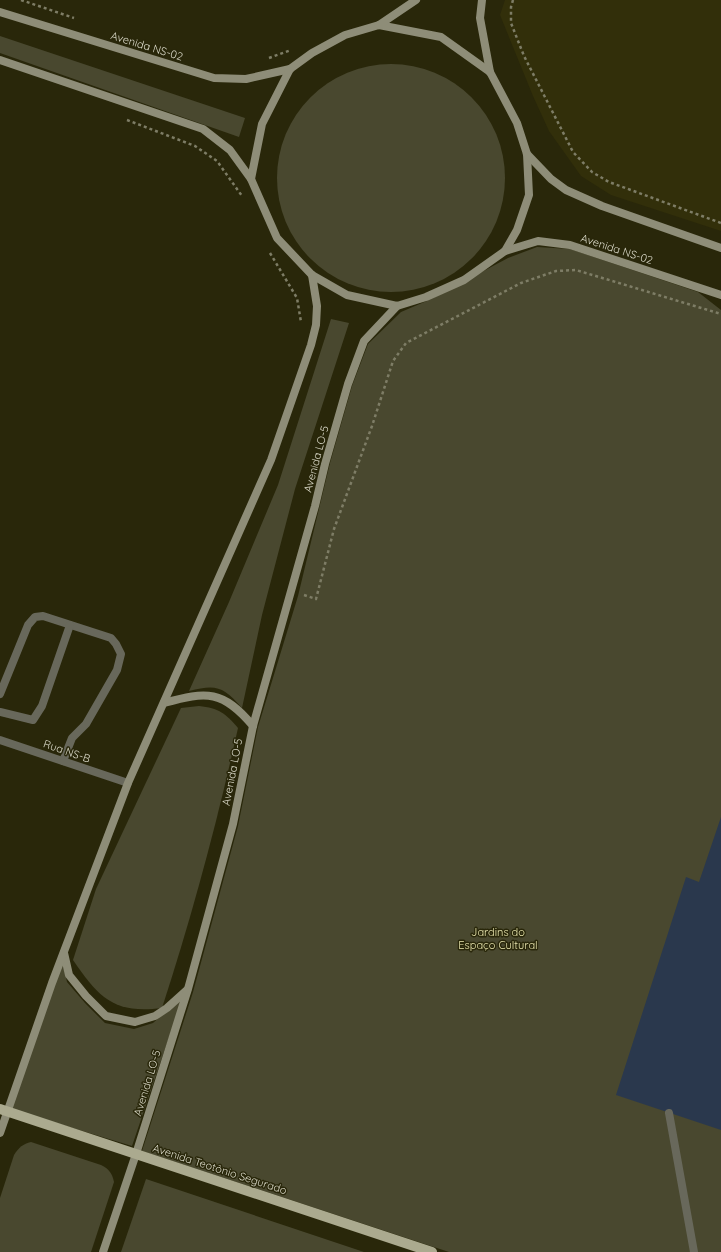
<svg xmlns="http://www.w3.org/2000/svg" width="721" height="1252" viewBox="0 0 721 1252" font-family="Quicksand,sans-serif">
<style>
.built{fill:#322f0a}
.green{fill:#49482f}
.building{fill:#2a384d}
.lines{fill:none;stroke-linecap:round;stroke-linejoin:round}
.path{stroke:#7e7d66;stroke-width:2.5;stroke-dasharray:3 3;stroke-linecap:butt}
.lane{stroke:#68685b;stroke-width:8}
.street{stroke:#68685b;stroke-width:8}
.secondary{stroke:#8e8d78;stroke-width:8}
.primary{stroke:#abaa8f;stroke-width:10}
.labels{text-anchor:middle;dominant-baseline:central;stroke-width:3;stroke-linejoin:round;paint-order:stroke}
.street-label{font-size:11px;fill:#dbdaca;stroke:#29270a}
.park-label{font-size:11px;fill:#e8e5ae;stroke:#29270a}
</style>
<rect width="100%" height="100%" fill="#29270a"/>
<polygon class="built" points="505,0 721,0 721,231 611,195 581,176 549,131 533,96 500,15"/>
<g class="green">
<polygon points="0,36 245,118 239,137 0,53"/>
<circle cx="391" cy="178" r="114"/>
<polygon points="537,247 570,249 698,292 721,310 721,1252 449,1252 142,1151 193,992 238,826 258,727 298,596 330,463 352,386 368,344 401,312 429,300 508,258"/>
<path d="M331 319 349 323 295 489 262 615 242 708C223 686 216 684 189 691L229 602 278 485Z"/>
<path d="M199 706C219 708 225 713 238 728 217 823 192 916 162 1008 114 1014 99 998 73 960L96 889 181 708Z"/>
<polygon points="62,959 67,982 85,1003 105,1023 134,1029 153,1023 183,996 132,1146 10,1109"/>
<path d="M31 1142 101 1165C109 1169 112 1173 114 1182L91 1252H0V1198L14 1155C19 1147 23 1144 31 1142Z"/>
<polygon points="146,1179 364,1252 121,1252"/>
</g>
<polygon class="building" points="721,817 721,1130 616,1095 686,877 699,882"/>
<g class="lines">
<g class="path">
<polyline points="21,0 74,18"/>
<polyline points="513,0 511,7 511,23 524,56 573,152 592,172 609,182 721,223"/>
<polyline points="269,58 291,50"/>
<polyline points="127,120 195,146 217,161 242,196"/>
<polyline points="270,253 297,298 301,322"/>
<polyline points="304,595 316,599 334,529 372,426 393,361 406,343 521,283 556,271 576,270 721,314"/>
</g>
<g class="lane">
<polyline points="0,694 28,625 35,617 43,616 111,638 116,644 121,654 117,670 86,724 72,738 63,761"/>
<polyline points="0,712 33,720 42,706 70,625"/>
<polyline points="669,1113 694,1252"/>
</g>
<polyline class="street" points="0,740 128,783"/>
<g class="secondary">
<polyline points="482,0 480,18 490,72"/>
<polyline points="0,12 214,78 246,79 290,69"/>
<polygon points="379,25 441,37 490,72 517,123 527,154 529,195 517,230 505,251 464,280 426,297 397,306 347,295 312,275 277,238 251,179 262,124 290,69 312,53 345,35"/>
<polyline points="379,25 416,0"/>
<polyline points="0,60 203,129 230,150 251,179"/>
<polyline points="527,154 551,179 566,190 602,206 721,248"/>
<polyline points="505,251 538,241 570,245 721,295"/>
<path d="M164 703C207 691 223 690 253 726"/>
<polyline points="64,953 69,975 86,996 106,1016 135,1022 155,1016 167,1008 187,990"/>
<polyline points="0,1133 52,983 128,783 271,460 311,345 316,325 317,306 312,275"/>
<polyline points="103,1252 136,1154 188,989 233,824 253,726 315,506 325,464 348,384 364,341 397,306"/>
</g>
<polyline class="primary" points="0,1109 432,1252"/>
</g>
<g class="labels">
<g class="street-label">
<text transform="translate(147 46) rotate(17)">Avenida NS-02</text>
<text transform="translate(617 249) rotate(18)">Avenida NS-02</text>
<text transform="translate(316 459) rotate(-75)">Avenida LO-5</text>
<text transform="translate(67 751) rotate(19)">Rua NS-B</text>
<text transform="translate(232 772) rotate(-79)">Avenida LO-5</text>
<text transform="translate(147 1083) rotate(-73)">Avenida LO-5</text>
<text transform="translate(220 1169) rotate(18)">Avenida Teotônio Segurado</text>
</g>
<g class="park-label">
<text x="498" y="932">Jardins do<tspan x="498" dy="13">Espaço Cultural</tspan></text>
</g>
</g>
</svg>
